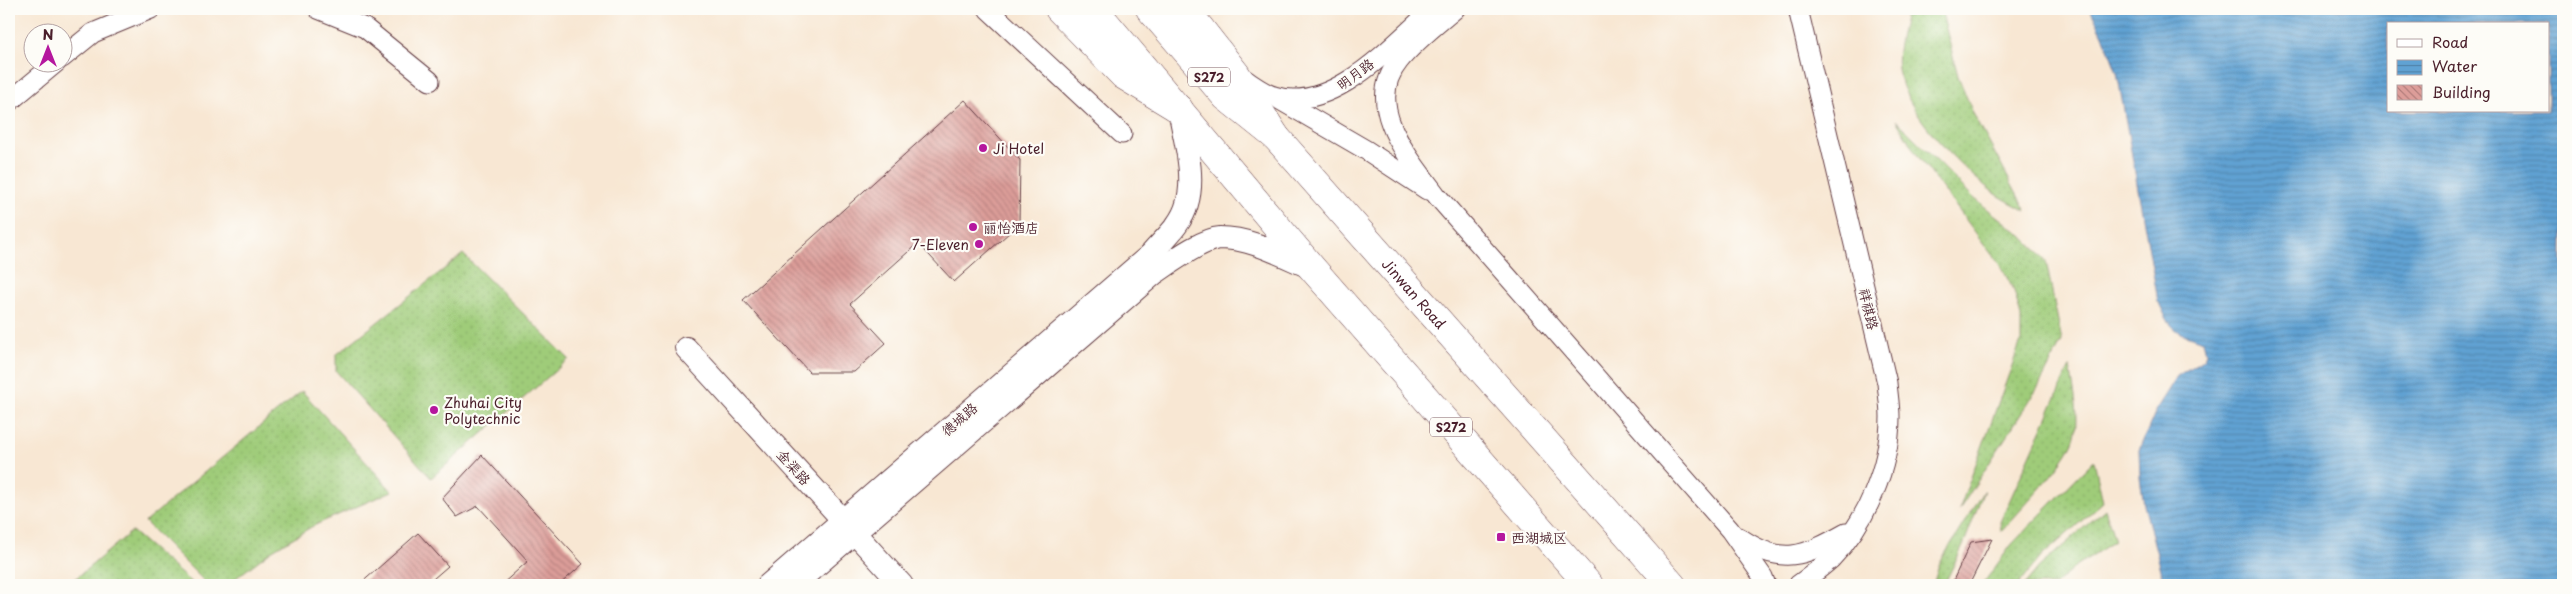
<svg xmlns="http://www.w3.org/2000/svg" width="2572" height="594" viewBox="0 0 2572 594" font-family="'Playpen Sans','LXGW WenKai TC',sans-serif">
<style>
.grass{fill:url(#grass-dots);stroke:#747652}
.water{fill:url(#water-rules);stroke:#55607f;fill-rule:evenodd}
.building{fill:url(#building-back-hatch)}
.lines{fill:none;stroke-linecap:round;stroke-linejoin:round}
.minor-casing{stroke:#643d44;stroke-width:21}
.tertiary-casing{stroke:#643d44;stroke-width:24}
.primary-casing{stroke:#643d44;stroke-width:29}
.trunk-casing{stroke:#643d44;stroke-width:29}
.minor{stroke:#fff;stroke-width:19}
.tertiary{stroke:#fff;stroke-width:22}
.primary{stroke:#fff;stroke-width:28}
.trunk{stroke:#fff;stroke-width:28}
.poi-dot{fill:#b5179e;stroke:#fdfcf7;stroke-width:2}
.labels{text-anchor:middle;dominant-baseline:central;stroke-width:4.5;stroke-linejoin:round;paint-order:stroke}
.shield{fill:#fdfcf7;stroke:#806168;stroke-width:1}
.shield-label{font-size:12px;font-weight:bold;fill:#4a1f2b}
.street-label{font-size:14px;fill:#4a1f2b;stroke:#fdfcf7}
.poi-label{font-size:14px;fill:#4a1f2b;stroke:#fdfcf7;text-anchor:start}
</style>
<defs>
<pattern id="grass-dots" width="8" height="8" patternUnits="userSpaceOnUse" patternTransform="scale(1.25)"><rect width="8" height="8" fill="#9fcc79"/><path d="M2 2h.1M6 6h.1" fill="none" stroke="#8aaf69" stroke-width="1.8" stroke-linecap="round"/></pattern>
<pattern id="water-rules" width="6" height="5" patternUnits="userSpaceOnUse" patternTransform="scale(1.25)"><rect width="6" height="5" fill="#60a2d3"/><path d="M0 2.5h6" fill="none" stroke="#5183ab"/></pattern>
<pattern id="building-back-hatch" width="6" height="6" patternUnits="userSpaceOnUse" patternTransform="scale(1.25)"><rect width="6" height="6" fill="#dc9d99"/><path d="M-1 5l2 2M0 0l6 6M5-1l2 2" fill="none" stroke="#b47f7d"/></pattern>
</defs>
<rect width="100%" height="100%" fill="#fdfcf7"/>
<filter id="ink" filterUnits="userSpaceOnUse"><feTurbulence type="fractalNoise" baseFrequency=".02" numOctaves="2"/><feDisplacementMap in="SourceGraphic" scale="10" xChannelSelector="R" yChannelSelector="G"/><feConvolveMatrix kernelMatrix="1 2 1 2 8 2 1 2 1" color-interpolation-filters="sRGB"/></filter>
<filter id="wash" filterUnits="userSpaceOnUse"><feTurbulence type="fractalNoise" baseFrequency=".0096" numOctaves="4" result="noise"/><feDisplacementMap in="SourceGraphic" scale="20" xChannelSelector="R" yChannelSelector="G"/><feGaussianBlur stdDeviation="1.12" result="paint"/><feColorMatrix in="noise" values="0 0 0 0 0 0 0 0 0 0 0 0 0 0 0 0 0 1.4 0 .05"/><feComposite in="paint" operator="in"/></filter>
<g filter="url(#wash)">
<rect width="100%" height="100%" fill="#f8e7d3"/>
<g class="grass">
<path d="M1907 9H1941L1958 76 1973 113 2026 211C2014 204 2000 198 1989 189 1957 164 1904 111 1898 69 1895 51 1903 27 1907 9Z"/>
<polygon points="1896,120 1975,199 2027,240 2046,261 2062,341 2039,386 1959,510 2021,341 2021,317 2014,291 2002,268 1915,152"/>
<polygon points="463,254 569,359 431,478 336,371 336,355"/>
<path d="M2070 366C2073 389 2082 420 2073 442 2064 466 2019 511 2001 532L2000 522Z"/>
<polygon points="302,391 392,491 313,526 271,551 227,585 208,585 145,522"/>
<polygon points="2094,460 2103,502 2042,556 2018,585 2001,585 2001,582 1999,585 1982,585 2012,544"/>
<polygon points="1984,490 1963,546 1944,585 1933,585 1940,562"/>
<polygon points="2105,509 2115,541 2076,566 2055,585 2024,585 2039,567"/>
<polygon points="132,531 194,585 68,585"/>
</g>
<path class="water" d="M2090 9H2563V585H2165L2144 505 2140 477 2139 450 2157 408 2177 376 2204 359 2206 353 2203 341C2172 331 2172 330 2158 301L2117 72 2103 35ZM2388 24H2548V111H2388Z"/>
<g id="blocks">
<g class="building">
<polygon points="965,100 1020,160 1019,224 954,282 918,243 850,304 886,343 854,372 809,372 743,300"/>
<polygon points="482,455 583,564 559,585 501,585 528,561 478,506 457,517 442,498"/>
<polygon points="418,533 448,566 426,585 359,585"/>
<polygon points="1992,539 1969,585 1951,585 1971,542"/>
</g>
</g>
</g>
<g filter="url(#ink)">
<use href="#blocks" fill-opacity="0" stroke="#643d44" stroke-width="1"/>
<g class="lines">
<defs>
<g id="minor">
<polyline points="318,9 365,28 430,81"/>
<polyline points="988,9 1122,134"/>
<path d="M1455 9C1436 25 1415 41 1399 61 1362 106 1410 159 1437 196L1730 530 1763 577 1766 585"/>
<path d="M1798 9 1887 383C1888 394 1890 406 1890 417 1890 467 1866 523 1831 559 1821 568 1809 577 1798 585"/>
<polyline points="62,58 93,33 151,9"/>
<path d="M1241 77C1251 83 1263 93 1274 96 1332 115 1394 43 1433 9"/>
<polyline points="1280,100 1366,150 1427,190"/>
<polyline points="9,102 57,62"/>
<path d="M1739 537C1781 567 1805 556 1846 533"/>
</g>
<g id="tertiary">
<polyline points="686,348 902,585"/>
<path d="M768 585 1151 254C1164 239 1182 224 1187 204 1196 175 1184 138 1179 109"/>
<path d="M794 585 1155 273C1170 263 1202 239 1220 238 1252 238 1283 256 1312 268"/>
</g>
<g id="primary">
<polyline points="1094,9 1312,268 1589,585"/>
<path id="s1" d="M1150 9 1226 97 1276 137 1672 585"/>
</g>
<g id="trunk">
<polyline points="1059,9 1123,75 1179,109"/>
<polyline points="1185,9 1236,74 1276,137"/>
</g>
</defs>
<use href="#minor" class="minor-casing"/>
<use href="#tertiary" class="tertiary-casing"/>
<use href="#primary" class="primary-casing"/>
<use href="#trunk" class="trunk-casing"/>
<use href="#minor" class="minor"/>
<use href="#tertiary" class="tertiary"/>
<use href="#primary" class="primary"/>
<use href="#trunk" class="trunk"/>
</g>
</g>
<g class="poi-dot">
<circle cx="983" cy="148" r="5"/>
<circle cx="973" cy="227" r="5"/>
<circle cx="979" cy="244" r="5"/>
<circle cx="434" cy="410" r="5"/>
<rect x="1496" y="532" width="10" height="10" rx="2.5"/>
</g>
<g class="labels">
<g class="shield">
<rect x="1188" y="67.5" width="42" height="19" rx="4"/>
<rect x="1430" y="417.5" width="42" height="19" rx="4"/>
</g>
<g class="shield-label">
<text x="1209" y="77">S272</text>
<text x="1451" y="427">S272</text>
</g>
<g class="street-label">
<text transform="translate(1355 74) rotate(-37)">明月路</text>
<text stroke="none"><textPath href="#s1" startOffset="389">Jinwan Road</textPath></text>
<text transform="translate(1869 309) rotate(77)">祥祺路</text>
<text transform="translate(959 419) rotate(-41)">德城路</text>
<text transform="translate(794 467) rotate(48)">金渠路</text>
</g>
<g class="poi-label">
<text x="993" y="148">Ji Hotel</text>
<text x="983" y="227">丽怡酒店</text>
<text x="969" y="244" text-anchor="end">7-Eleven</text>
<text x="444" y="402">Zhuhai City<tspan x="444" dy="16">Polytechnic</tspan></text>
<text x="1511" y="537">西湖城区</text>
</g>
</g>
<rect width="2572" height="594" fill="none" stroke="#fdfcf7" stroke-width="30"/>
<rect x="2387" y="22" width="162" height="90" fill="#fdfcf7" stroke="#b5a4a5"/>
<rect x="2397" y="39" width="25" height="8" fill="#ffffff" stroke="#b5a4a5"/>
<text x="2432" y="48" font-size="15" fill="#4a1f2b">Road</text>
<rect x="2397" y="60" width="25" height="15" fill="url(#water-rules)" stroke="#b5a4a5"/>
<text x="2432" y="72" font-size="15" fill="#4a1f2b">Water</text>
<rect x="2397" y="85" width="25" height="15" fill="url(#building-back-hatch)" stroke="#b5a4a5"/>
<text x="2432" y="98" font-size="15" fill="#4a1f2b">Building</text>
<g transform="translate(48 48)"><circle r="24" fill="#fdfcf7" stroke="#b5a4a5"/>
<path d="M0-4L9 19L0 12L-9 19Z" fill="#b5179e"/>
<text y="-8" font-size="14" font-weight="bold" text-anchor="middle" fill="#4a1f2b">N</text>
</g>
</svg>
